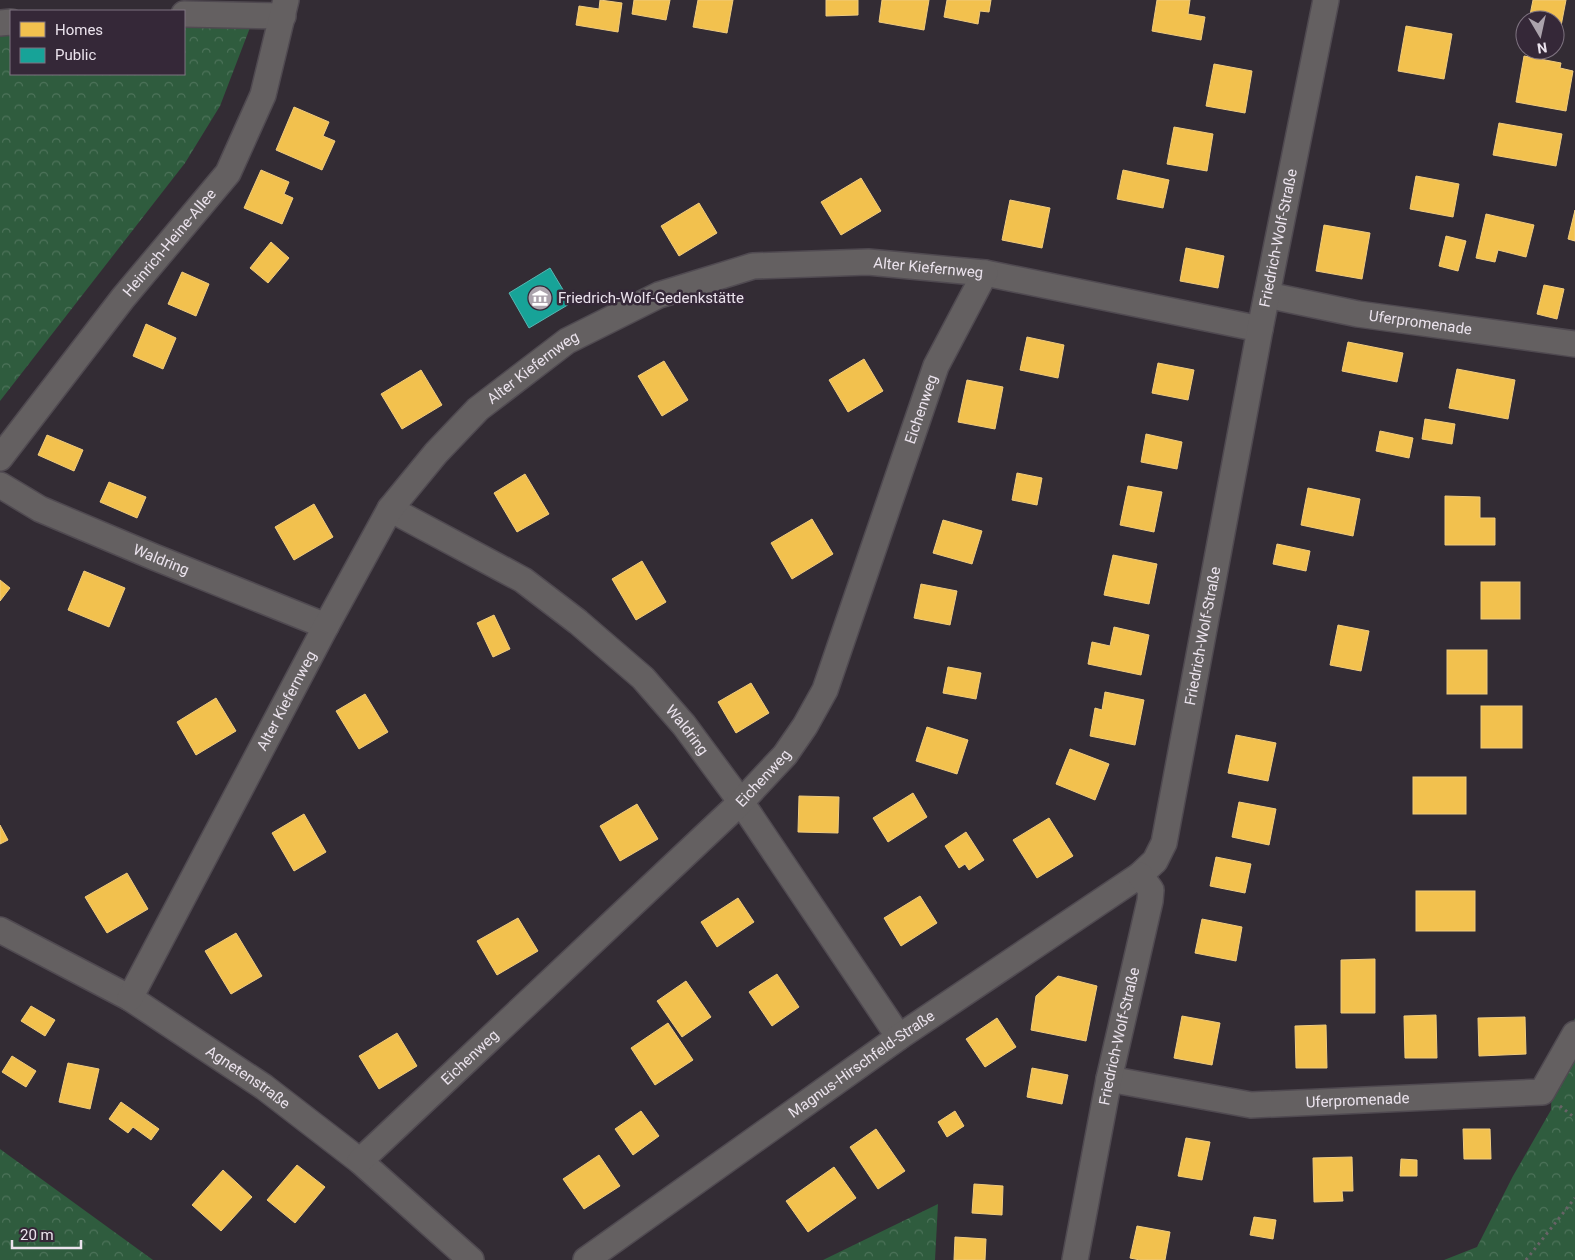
<svg xmlns="http://www.w3.org/2000/svg" width="1575" height="1260" viewBox="0 0 1575 1260" font-family="Roboto,sans-serif">
<style>
.forest{fill:url(#forest-crowns)}
.homes{fill:#f2c14e;stroke:#f0cb7e}
.public{fill:#17a398;stroke:#57b6b2}
.lines{fill:none;stroke-linecap:round;stroke-linejoin:round}
.minor-casing{stroke:#504a51;stroke-width:28}
.path{stroke:#676366;stroke-width:3;stroke-dasharray:2.5 4;stroke-linecap:butt}
.minor{stroke:#646061;stroke-width:25}
.labels{text-anchor:middle;dominant-baseline:central;stroke-width:5;stroke-linejoin:round;paint-order:stroke}
.street-label{font-size:15px;fill:#ebe3ed;stroke:#352838}
.poi-label{font-size:15px;fill:#ebe3ed;stroke:#352838;text-anchor:start}
</style>
<defs>
<pattern id="forest-crowns" width="20" height="18" patternUnits="userSpaceOnUse" patternTransform="scale(1.25)"><rect width="20" height="18" fill="#2f5c3e"/><path d="M2 6a3 3 0 1 1 6 0M12 15a3 3 0 1 1 6 0" fill="none" stroke="#4d735a"/></pattern>
</defs>
<rect width="100%" height="100%" fill="#332c34"/>
<g class="forest">
<polygon points="184,24 251,25 220,106 185,163 0,401 0,33 11,32 11,74 184,74"/>
<polygon points="1575,1018 1575,1260 1444,1260 1477,1247 1513,1176 1551,1110 1553,1060"/>
<polygon points="0,1149 153,1260 0,1260"/>
<polygon points="938,1204 935,1260 823,1260"/>
</g>
<g class="homes">
<polygon points="600,0 622,3 618,32 576,25 579,6 599,9"/>
<polygon points="634,0 670,0 666,20 632,14"/>
<polygon points="698,0 733,0 727,33 693,27"/>
<polygon points="826,0 858,0 858,15 826,16"/>
<polygon points="882,0 929,0 924,30 879,22"/>
<polygon points="947,0 991,0 989,12 980,11 978,24 944,17"/>
<polygon points="1157,0 1190,0 1188,14 1205,17 1201,40 1152,31"/>
<polygon points="1533,0 1566,0 1561,26 1555,25 1555,20 1529,20"/>
<polygon points="1406,26 1452,34 1444,79 1398,71"/>
<polygon points="1524,56 1561,63 1560,68 1573,71 1566,111 1516,102"/>
<polygon points="1214,64 1252,71 1245,113 1206,106"/>
<polygon points="294,107 329,122 323,136 335,141 322,170 276,150"/>
<polygon points="1499,123 1562,134 1556,166 1493,155"/>
<polygon points="1174,127 1213,134 1207,171 1167,164"/>
<polygon points="261,170 289,182 284,194 293,198 282,224 244,208"/>
<polygon points="1123,170 1169,180 1163,208 1117,199"/>
<polygon points="1416,176 1459,184 1453,217 1410,209"/>
<polygon points="861,178 881,211 841,235 821,202"/>
<polygon points="1010,200 1050,208 1042,248 1002,240"/>
<polygon points="699,203 717,233 679,256 661,226"/>
<polygon points="1575,210 1575,241 1568,239"/>
<polygon points="1486,214 1534,225 1526,257 1498,250 1495,262 1476,258"/>
<polygon points="1324,225 1370,233 1362,279 1316,271"/>
<polygon points="1446,236 1466,241 1458,271 1439,266"/>
<polygon points="271,242 289,258 268,283 250,268"/>
<polygon points="1186,248 1224,256 1218,288 1180,281"/>
<polygon points="182,272 209,284 196,316 168,304"/>
<polygon points="1544,285 1564,289 1557,319 1537,314"/>
<polygon points="146,324 176,338 163,369 133,356"/>
<polygon points="1027,337 1064,345 1058,378 1020,370"/>
<polygon points="1348,342 1403,353 1397,382 1342,371"/>
<polygon points="864,359 883,391 848,412 829,380"/>
<polygon points="664,361 688,400 662,416 638,376"/>
<polygon points="1158,363 1194,370 1188,400 1152,393"/>
<polygon points="1457,369 1515,380 1508,419 1449,408"/>
<polygon points="421,370 442,405 402,429 381,394"/>
<polygon points="967,380 1003,387 995,429 958,422"/>
<polygon points="1425,419 1455,424 1452,444 1422,439"/>
<polygon points="1380,431 1413,438 1409,458 1376,451"/>
<polygon points="1146,434 1182,442 1177,469 1141,462"/>
<polygon points="47,435 83,450 74,471 38,455"/>
<polygon points="1017,473 1042,478 1037,505 1012,500"/>
<polygon points="525,474 549,514 517,532 494,493"/>
<polygon points="109,482 146,497 137,518 100,502"/>
<polygon points="1128,486 1162,492 1154,532 1120,525"/>
<polygon points="1308,488 1360,499 1353,536 1301,525"/>
<polygon points="1445,496 1480,497 1480,518 1495,518 1495,545 1445,545"/>
<polygon points="314,504 333,537 294,560 275,527"/>
<polygon points="812,519 833,554 792,579 771,543"/>
<polygon points="943,520 982,531 972,564 933,553"/>
<polygon points="1277,544 1310,551 1306,571 1273,564"/>
<polygon points="1113,555 1157,564 1149,604 1104,595"/>
<polygon points="642,561 666,602 636,620 612,579"/>
<polygon points="84,571 125,588 109,627 68,610"/>
<polygon points="0,580 10,588 0,601"/>
<rect x="1481" y="582" width="39" height="37"/>
<polygon points="921,584 957,591 950,625 914,618"/>
<polygon points="494,615 510,649 493,657 477,623"/>
<polygon points="1338,625 1369,631 1361,671 1330,665"/>
<polygon points="1114,627 1149,635 1141,675 1088,664 1092,642 1110,646"/>
<rect x="1447" y="650" width="40" height="44"/>
<polygon points="948,667 981,673 976,699 943,693"/>
<polygon points="751,683 769,713 736,733 718,702"/>
<polygon points="1105,692 1144,700 1135,745 1090,736 1095,708 1102,710"/>
<polygon points="365,694 388,732 359,749 336,711"/>
<polygon points="216,698 236,731 196,755 177,722"/>
<rect x="1481" y="706" width="41" height="42"/>
<polygon points="927,727 968,740 957,774 916,761"/>
<polygon points="1236,735 1276,743 1268,781 1228,773"/>
<polygon points="1070,749 1109,764 1095,800 1056,784"/>
<rect x="1413" y="777" width="53" height="37"/>
<polygon points="913,793 927,817 888,842 873,818"/>
<polygon points="799,796 839,797 838,833 798,832"/>
<polygon points="1239,802 1276,809 1269,845 1232,837"/>
<polygon points="637,804 658,839 620,861 600,826"/>
<polygon points="304,814 326,852 294,871 272,833"/>
<polygon points="1049,818 1073,856 1037,878 1013,840"/>
<polygon points="0,825 8,840 0,844"/>
<polygon points="966,832 984,860 969,870 965,864 959,868 945,846"/>
<polygon points="1216,857 1251,864 1245,893 1210,886"/>
<polygon points="127,873 148,909 107,933 85,897"/>
<rect x="1416" y="891" width="59" height="40"/>
<polygon points="920,896 937,923 901,946 884,918"/>
<polygon points="738,898 754,922 717,947 701,922"/>
<polygon points="518,918 538,951 497,975 477,941"/>
<polygon points="1202,919 1242,927 1236,961 1195,953"/>
<polygon points="236,933 262,976 231,994 205,951"/>
<polygon points="1375,959 1375,1013 1341,1013 1341,960"/>
<polygon points="777,974 799,1007 772,1026 749,992"/>
<polygon points="1058,976 1097,986 1086,1041 1031,1030 1036,996"/>
<polygon points="686,981 711,1017 682,1037 657,1001"/>
<polygon points="31,1006 55,1020 45,1036 21,1021"/>
<polygon points="1436,1015 1437,1058 1405,1058 1404,1016"/>
<polygon points="1182,1016 1220,1023 1212,1065 1174,1058"/>
<polygon points="1525,1017 1526,1054 1479,1056 1478,1018"/>
<polygon points="997,1018 1016,1047 985,1067 966,1039"/>
<polygon points="668,1023 693,1060 655,1085 631,1048"/>
<polygon points="1326,1025 1327,1068 1296,1068 1295,1026"/>
<polygon points="397,1033 417,1066 379,1089 359,1056"/>
<polygon points="12,1056 36,1071 26,1087 2,1072"/>
<polygon points="68,1063 99,1069 90,1109 59,1102"/>
<polygon points="1032,1068 1068,1075 1062,1104 1027,1097"/>
<polygon points="121,1102 159,1129 151,1140 133,1127 128,1133 109,1119"/>
<polygon points="641,1111 659,1136 633,1155 615,1129"/>
<polygon points="955,1111 964,1126 947,1137 938,1122"/>
<polygon points="876,1129 905,1171 878,1189 850,1147"/>
<polygon points="1463,1129 1490,1129 1491,1159 1464,1159"/>
<polygon points="1186,1138 1210,1142 1202,1180 1178,1176"/>
<polygon points="599,1155 620,1186 584,1209 563,1179"/>
<polygon points="1352,1157 1353,1191 1342,1191 1343,1201 1314,1202 1313,1158"/>
<polygon points="1401,1159 1417,1160 1417,1176 1400,1176"/>
<polygon points="297,1165 325,1187 295,1223 267,1200"/>
<polygon points="834,1167 856,1198 808,1232 786,1201"/>
<polygon points="223,1170 252,1197 221,1231 192,1205"/>
<polygon points="974,1184 1003,1186 1002,1215 972,1213"/>
<polygon points="1254,1217 1276,1220 1273,1239 1250,1235"/>
<polygon points="1137,1226 1170,1232 1165,1260 1140,1260 1130,1258"/>
<polygon points="955,1237 986,1239 985,1260 954,1260"/>
</g>
<polygon class="public" points="550,268 571,303 529,328 509,293"/>
<g class="lines">
<defs>
<g id="minor">
<polyline points="184,14 283,16"/>
<polyline points="0,23 11,22"/>
<path id="s1" d="M1267 295 1358 314 1575 344"/>
<path id="s2" d="M0 458 123 298 228 173 263 95 286 0"/>
<path id="s3" d="M0 485 40 509 154 557 326 626"/>
<path id="s4" d="M390 509 523 580 578 622 643 678 684 725 741 802 899 1037"/>
<path id="s5" d="M0 930 130 998 264 1087 360 1161 471 1260"/>
<path id="s6" d="M130 998 326 626 390 509 436 453 478 409 567 341 659 295 753 266 868 262 985 273 1260 329"/>
<path id="s7" d="M1109 1079 1251 1105 1542 1092 1575 1034"/>
<path id="s8" d="M360 1161 741 802 785 755 805 726 825 690 936 366 985 273"/>
<path id="s9" d="M586 1260 899 1037 1140 875 1155 861 1164 843 1260 329 1326 0"/>
<path id="s10" d="M1075 1260 1109 1079 1150 901 1151 890 1140 875"/>
</g>
</defs>
<use href="#minor" class="minor-casing"/>
<g class="path">
<polyline points="1560,1106 1575,1118"/>
<polyline points="1526,1260 1575,1198"/>
</g>
<use href="#minor" class="minor"/>
</g>
<defs>
<symbol id="museum-disc" viewBox="-11 -11 22 22"><circle r="9.5" fill="#aba3ac" stroke="#352838"/><path d="M0-6L6-3V-2H-6V-3ZM-5-1h2V3h-2ZM-1-1h2V3h-2ZM3-1h2V3H3ZM-6 4H6V6H-6Z" fill="#fff"/></symbol>
</defs>
<g fill-rule="evenodd">
<use href="#museum-disc" x="526" y="284" width="28" height="28"/>
</g>
<g class="labels">
<g class="street-label">
<text stroke="none"><textPath href="#s9" startOffset="1331">Friedrich-Wolf-Straße</textPath></text>
<text stroke="none"><textPath href="#s2" startOffset="274">Heinrich-Heine-Allee</textPath></text>
<text stroke="none"><textPath href="#s6" startOffset="1176">Alter Kiefernweg</textPath></text>
<text stroke="none"><textPath href="#s1" startOffset="156">Uferpromenade</textPath></text>
<text stroke="none"><textPath href="#s6" startOffset="756">Alter Kiefernweg</textPath></text>
<text stroke="none"><textPath href="#s8" startOffset="961">Eichenweg</textPath></text>
<text stroke="none"><textPath href="#s3" startOffset="178">Waldring</textPath></text>
<text stroke="none"><textPath href="#s9" startOffset="926">Friedrich-Wolf-Straße</textPath></text>
<text stroke="none"><textPath href="#s6" startOffset="336">Alter Kiefernweg</textPath></text>
<text stroke="none"><textPath href="#s4" startOffset="374">Waldring</textPath></text>
<text stroke="none"><textPath href="#s8" startOffset="556">Eichenweg</textPath></text>
<text stroke="none"><textPath href="#s10" startOffset="228">Friedrich-Wolf-Straße</textPath></text>
<text stroke="none"><textPath href="#s8" startOffset="151">Eichenweg</textPath></text>
<text stroke="none"><textPath href="#s9" startOffset="338">Magnus-Hirschfeld-Straße</textPath></text>
<text stroke="none"><textPath href="#s5" startOffset="289">Agnetenstraße</textPath></text>
<text stroke="none"><textPath href="#s7" startOffset="251">Uferpromenade</textPath></text>
</g>
<g class="poi-label">
<text x="558" y="298">Friedrich-Wolf-Gedenkstätte</text>
</g>
</g>
<rect x="10" y="10" width="175" height="65" fill="#352838" stroke="#7e7380"/>
<rect x="20" y="22" width="25" height="15" fill="#f2c14e" stroke="#7e7380"/>
<text x="55" y="35" font-size="15" fill="#ebe3ed">Homes</text>
<rect x="20" y="48" width="25" height="15" fill="#17a398" stroke="#7e7380"/>
<text x="55" y="60" font-size="15" fill="#ebe3ed">Public</text>
<g transform="translate(1540 35) rotate(171)"><circle r="24" fill="#352838" stroke="#7e7380"/>
<path d="M0-4L9 19L0 12L-9 19Z" fill="#aba3ac"/>
<text y="-8" font-size="14" font-weight="bold" text-anchor="middle" fill="#ebe3ed">N</text>
</g>
<path d="M12 1240v8h69v-8" fill="none" stroke="#ebe3ed" stroke-width="2.5"/>
<text x="20" y="1240" font-size="15" fill="#ebe3ed" stroke="#352838" stroke-width="4" paint-order="stroke">20 m</text>
</svg>
